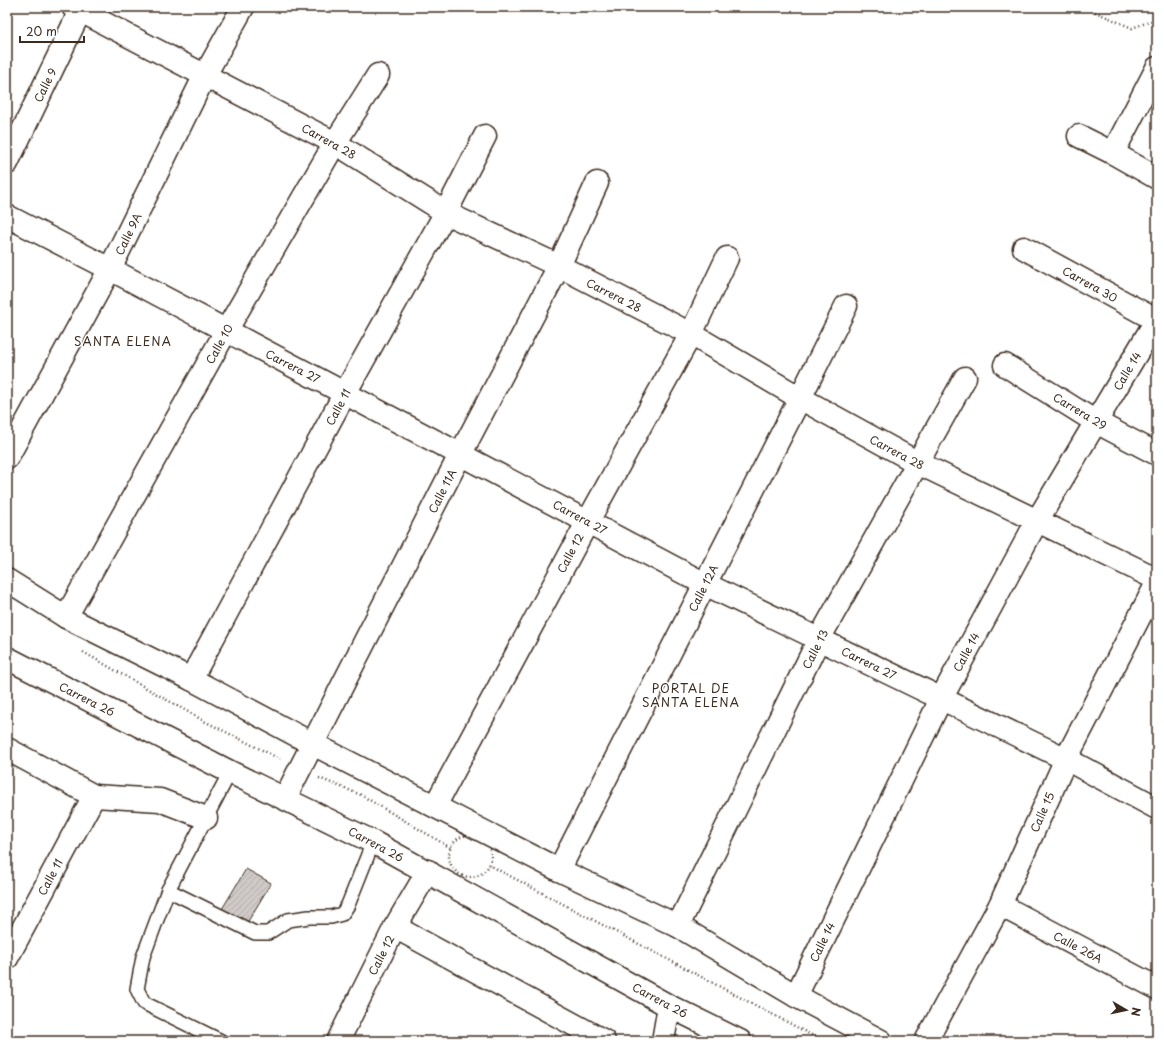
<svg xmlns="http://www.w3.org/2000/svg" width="1164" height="1048" viewBox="0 0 1164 1048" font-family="'Playpen Sans',sans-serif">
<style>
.building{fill:url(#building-hatch);stroke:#3b2a1e}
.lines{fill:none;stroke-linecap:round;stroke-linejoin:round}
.lane-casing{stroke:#3b2a1e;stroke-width:16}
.street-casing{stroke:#3b2a1e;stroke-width:25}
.secondary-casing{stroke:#3b2a1e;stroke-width:25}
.path{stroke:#3b2a1e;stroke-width:2.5;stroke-dasharray:1 3;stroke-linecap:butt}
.lane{stroke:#fff;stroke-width:13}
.street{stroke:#fff;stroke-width:22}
.secondary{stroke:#fff;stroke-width:22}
.labels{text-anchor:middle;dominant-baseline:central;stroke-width:3;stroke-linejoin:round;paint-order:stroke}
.street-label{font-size:11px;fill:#3b2a1e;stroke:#fff}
.neighbourhood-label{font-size:12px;letter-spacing:1px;fill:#3b2a1e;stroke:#fff}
</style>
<defs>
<pattern id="building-hatch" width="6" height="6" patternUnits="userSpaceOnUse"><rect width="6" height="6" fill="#cfcac7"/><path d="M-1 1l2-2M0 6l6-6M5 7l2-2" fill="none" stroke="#b3aeaa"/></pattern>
</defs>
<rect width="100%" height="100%" fill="#fff"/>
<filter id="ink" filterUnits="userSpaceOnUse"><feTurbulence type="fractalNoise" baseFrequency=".025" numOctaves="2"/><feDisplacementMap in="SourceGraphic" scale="8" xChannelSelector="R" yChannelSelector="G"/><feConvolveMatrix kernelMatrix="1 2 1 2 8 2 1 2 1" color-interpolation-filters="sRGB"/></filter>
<g filter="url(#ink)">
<polygon class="building" points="246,869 271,883 241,933 216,919"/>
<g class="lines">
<defs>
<g id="lane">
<polyline points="168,890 255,933 268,933 288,920 309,917 331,917 342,914 348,905 373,842"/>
<polyline points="221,1041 144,1003 137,989 143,957 168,890 230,772"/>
</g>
<g id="street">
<polyline points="73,7 335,143 450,215 559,266 691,334 800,398 918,463 1157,579"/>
<polyline points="1079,136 1113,153 1157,178"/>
<polyline points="1113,153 1157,68"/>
<polyline points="7,163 82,7"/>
<polyline points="7,216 110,269 705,584 1066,759 1157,808"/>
<polyline points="1024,248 1156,320"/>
<polyline points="1005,365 1096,422 1157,454"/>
<polyline points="7,458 110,269 205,75 243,7"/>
<polyline points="7,580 66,617 191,679 313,744 559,870 678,926 796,996 881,1041"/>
<polyline points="66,617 226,331 335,143 378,75"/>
<polyline points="191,679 345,393 446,212 485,136"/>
<polyline points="7,749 94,796 160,800 206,818"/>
<polyline points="285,798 460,455 559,266 597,183"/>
<polyline points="435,806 588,521 691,334 727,258"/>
<polyline points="559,870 800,398 846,306"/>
<polyline points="1000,905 1157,988"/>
<polyline points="678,926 819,639 965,378"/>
<polyline points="395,927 604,1041"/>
<polyline points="7,958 94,796"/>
<polyline points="796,996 941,699 1037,521 1157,319"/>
<polyline points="338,1041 395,927 428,871"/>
<polyline points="663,1041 669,1006"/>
<polyline points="926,1041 1000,905 1066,759 1157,583"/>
</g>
<polyline id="secondary" points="7,658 230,772 373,842 669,1006 740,1041"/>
</defs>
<use href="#lane" class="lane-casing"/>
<use href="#street" class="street-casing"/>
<use href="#secondary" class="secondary-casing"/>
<g class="path">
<polyline points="1084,7 1132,28 1157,19"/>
<polyline points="7,609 14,613"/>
<polyline points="83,652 204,721 280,759"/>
<polyline points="319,778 361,795 451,848"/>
<circle cx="470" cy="856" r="21"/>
<polyline points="489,865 823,1041"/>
</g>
<use href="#lane" class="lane"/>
<use href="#street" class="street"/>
<use href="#secondary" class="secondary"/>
</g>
</g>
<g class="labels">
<g class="street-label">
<text transform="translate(45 85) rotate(-64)">Calle 9</text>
<text transform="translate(329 141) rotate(29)">Carrera 28</text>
<text transform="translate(128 234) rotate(-64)">Calle 9A</text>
<text transform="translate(1090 284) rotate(29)">Carrera 30</text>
<text transform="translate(614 295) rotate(27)">Carrera 28</text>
<text transform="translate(219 344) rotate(-61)">Calle 10</text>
<text transform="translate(293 366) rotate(27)">Carrera 27</text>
<text transform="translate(1127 371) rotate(-59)">Calle 14</text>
<text transform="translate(338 407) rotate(-62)">Calle 11</text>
<text transform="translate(1080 411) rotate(31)">Carrera 29</text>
<text transform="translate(897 452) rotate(28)">Carrera 28</text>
<text transform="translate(442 491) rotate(-63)">Calle 11A</text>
<text transform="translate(580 517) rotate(28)">Carrera 27</text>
<text transform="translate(570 553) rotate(-62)">Calle 12</text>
<text transform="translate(703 588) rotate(-63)">Calle 12A</text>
<text transform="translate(815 649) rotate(-63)">Calle 13</text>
<text transform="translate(966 652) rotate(-62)">Calle 14</text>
<text transform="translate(869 663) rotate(26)">Carrera 27</text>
<text transform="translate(87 699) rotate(27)">Carrera 26</text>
<text transform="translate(1042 812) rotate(-66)">Calle 15</text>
<text transform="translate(376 844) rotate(28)">Carrera 26</text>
<text transform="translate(50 877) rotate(-62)">Calle 11</text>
<text transform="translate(822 942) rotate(-64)">Calle 14</text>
<text transform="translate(1078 947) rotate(28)">Calle 26A</text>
<text transform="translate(381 955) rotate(-63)">Calle 12</text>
<text transform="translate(660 1000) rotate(28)">Carrera 26</text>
</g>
<g class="neighbourhood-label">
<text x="123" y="341">SANTA ELENA</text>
<text x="691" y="688">PORTAL DE<tspan x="691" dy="14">SANTA ELENA</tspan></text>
</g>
</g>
<rect width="1164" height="1048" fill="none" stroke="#fff" stroke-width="24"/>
<rect x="12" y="12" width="1140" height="1024" fill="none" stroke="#3b2a1e" stroke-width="1.5" filter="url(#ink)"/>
<g transform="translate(1126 1010) rotate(99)" stroke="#ffffff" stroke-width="3" paint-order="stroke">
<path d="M0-3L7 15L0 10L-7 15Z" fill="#3b2a1e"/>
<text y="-6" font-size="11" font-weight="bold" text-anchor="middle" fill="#3b2a1e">N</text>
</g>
<path d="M20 36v6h64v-6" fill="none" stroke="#3b2a1e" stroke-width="2"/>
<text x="26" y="36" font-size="12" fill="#3b2a1e" stroke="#ffffff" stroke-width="3" paint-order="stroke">20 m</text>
</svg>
